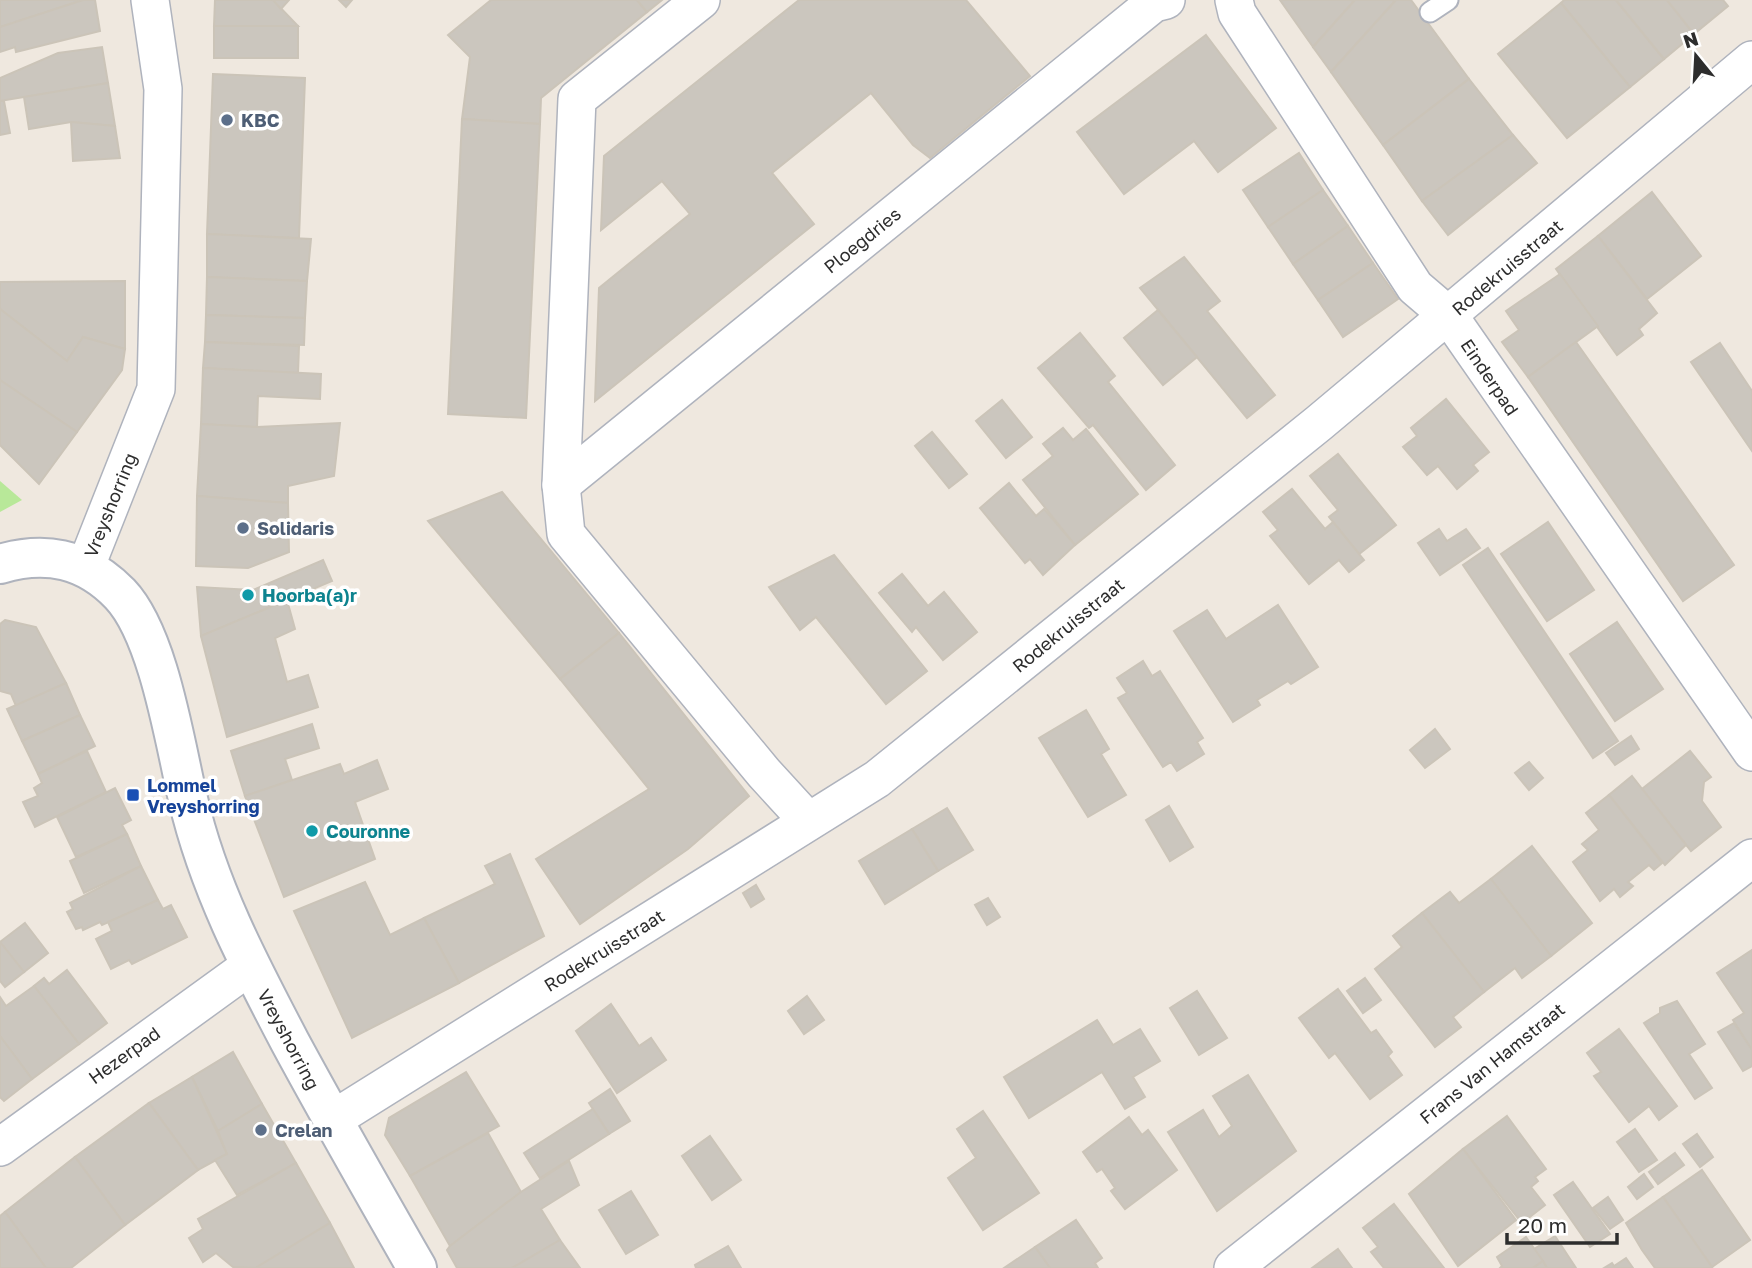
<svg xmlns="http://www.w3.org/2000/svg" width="1752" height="1268" viewBox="0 0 1752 1268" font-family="'Golos Text',sans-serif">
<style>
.green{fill:#b8e899}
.building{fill:#cbc6be;stroke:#cbc4b8;stroke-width:2}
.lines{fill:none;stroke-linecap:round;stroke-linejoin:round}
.service-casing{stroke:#afb3bd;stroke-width:23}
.minor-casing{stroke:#afb3bd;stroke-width:40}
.secondary-casing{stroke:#afb3bd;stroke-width:42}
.service{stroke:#fff;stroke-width:19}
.minor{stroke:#fff;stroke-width:37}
.secondary{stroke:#fff;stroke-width:38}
.service-dot{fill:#5c6f8a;stroke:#fff;stroke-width:2.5}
.culture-dot{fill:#0f9aa8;stroke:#fff;stroke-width:2.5}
.transit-dot{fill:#1a4fb4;stroke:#fff;stroke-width:2.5}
.labels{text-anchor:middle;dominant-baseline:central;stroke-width:7;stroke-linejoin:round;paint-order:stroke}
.service-label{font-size:18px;font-weight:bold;fill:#4e5e75;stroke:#fff;text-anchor:start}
.street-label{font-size:18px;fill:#2d2d2d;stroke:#fff}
.culture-label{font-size:18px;font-weight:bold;fill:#0d838f;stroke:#fff;text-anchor:start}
.transit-label{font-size:18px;font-weight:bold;fill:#164399;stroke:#fff;text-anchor:start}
</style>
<rect width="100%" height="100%" fill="#efe8df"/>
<polygon class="green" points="0,481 22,500 0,512"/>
<g class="building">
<polygon points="0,0 83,0 0,27"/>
<polygon points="83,0 95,0 100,31 16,52 15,47 0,52 0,27"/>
<polygon points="215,0 273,0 298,26 214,26"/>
<polygon points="273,0 289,0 281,9"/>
<polygon points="339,0 352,0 346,7"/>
<polygon points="491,0 637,0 647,12 541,98 540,124 462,119 470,57 448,35"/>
<polygon points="637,0 662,0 647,12"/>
<polygon points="799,0 966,0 1030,76 930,158 913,145 871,93 772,173 814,224 595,401 599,288 690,214 662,181 601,230 604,156"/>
<polygon points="1280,0 1355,0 1313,47"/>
<polygon points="1355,0 1396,0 1331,72 1313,47"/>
<polygon points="1396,0 1411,0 1469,79 1383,145 1331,72"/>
<polygon points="1564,0 1616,0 1664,59 1630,87 1561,3"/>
<polygon points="1616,0 1667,0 1694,34 1664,59"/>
<polygon points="1667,0 1723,0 1728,6 1694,34"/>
<polygon points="1561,3 1630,87 1567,138 1498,54"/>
<rect x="214" y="26" width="84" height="32"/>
<polygon points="1206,35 1276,128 1218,172 1194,141 1124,194 1077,132"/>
<polygon points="102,47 108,83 0,101 0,78 58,53"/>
<polygon points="213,74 305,78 299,238 207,234"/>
<polygon points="1469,79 1513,135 1422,201 1383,145"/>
<polygon points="108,83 115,126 71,122 29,129 24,97"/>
<polygon points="0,101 4,101 10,133 0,135"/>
<polygon points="462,119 540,124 526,418 448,414"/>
<polygon points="71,122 115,126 120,158 73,161"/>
<polygon points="1513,135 1537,163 1448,235 1422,201"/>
<polygon points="1299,153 1323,190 1268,227 1243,190"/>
<polygon points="1323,190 1348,226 1293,264 1268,227"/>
<polygon points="1652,192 1701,256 1647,299 1598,236"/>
<polygon points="1348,226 1373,263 1318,300 1293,264"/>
<polygon points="207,234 311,239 307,281 207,277"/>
<polygon points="1598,236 1657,313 1639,329 1643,335 1617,355 1556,269"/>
<polygon points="1184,257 1220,301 1207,311 1275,395 1247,418 1140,288"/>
<polygon points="1373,263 1398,299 1343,337 1318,300"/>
<polygon points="1560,274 1598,326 1528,377 1502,342 1519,330 1506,311"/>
<polygon points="207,277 307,281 305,318 206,315"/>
<polygon points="125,281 125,349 83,337 67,361 0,309 0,282"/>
<polygon points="0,309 67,361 83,337 125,349 122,370 77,432 0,380"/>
<polygon points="1158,310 1197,357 1163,385 1124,338"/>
<polygon points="206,315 305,318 304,345 205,342"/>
<polygon points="1080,333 1115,376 1108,382 1175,465 1146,490 1093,425 1089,428 1038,368"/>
<polygon points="205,342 299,346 298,373 203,368"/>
<polygon points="1576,342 1734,565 1683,601 1528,377"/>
<polygon points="1720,343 1752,391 1752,451 1691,362"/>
<polygon points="203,368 321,374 320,399 258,396 257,427 201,424"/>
<polygon points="0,380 77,432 39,484 0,445"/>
<polygon points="1446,399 1489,452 1473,465 1478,471 1457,489 1438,466 1427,475 1403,447 1417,436 1411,428"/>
<polygon points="1002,400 1032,437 1006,458 976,421"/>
<polygon points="340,423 334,476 288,486 288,503 197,496 201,424 257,427"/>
<polygon points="1063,428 1073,440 1086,429 1138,494 1075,545 1023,480 1053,456 1043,444"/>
<polygon points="932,432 967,474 949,488 915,446"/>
<polygon points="1338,454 1396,525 1359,554 1329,517 1338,510 1310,476"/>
<polygon points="1009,483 1036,516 1044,509 1075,545 1043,575 1030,559 1025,563 980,508"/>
<polygon points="1292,489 1325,529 1333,522 1364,560 1349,572 1339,560 1309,584 1270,536 1278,530 1263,512"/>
<polygon points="502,492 619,633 560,679 428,521"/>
<polygon points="197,496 288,503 289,552 248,568 196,566"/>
<polygon points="1548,522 1594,590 1547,621 1501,554"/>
<polygon points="1439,529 1447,541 1466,529 1480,548 1440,575 1418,543"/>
<polygon points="1488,548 1618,741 1593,758 1463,565"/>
<polygon points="834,555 927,671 886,704 816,617 800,630 769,587"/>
<polygon points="323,560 332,581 201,636 197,587 253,590"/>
<polygon points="902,574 928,606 944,592 977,632 943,660 916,627 912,632 879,593"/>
<polygon points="287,600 295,629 275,638 287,682 308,675 318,707 227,737 201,636"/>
<polygon points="1278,605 1318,667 1291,684 1288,681 1257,700 1260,705 1233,722 1174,631 1207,610 1226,639"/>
<polygon points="5,620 36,627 66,683 16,706 11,694 0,691 0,624"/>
<polygon points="1617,622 1663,689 1615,721 1570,654"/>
<polygon points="619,633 749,796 688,849 580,924 536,859 649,789 560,679"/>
<polygon points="1143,661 1152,676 1160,671 1203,738 1197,742 1204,754 1177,771 1171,762 1163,767 1118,698 1127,693 1117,678"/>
<polygon points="66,683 80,715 22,741 7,709"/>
<polygon points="1086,710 1109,749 1101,754 1126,795 1088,817 1039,738"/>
<polygon points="80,715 95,746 38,774 22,741"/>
<polygon points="312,724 319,748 285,759 292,780 245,796 231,751"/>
<polygon points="1435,729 1450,749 1425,768 1410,750"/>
<polygon points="1631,736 1639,749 1615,765 1606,753"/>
<polygon points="87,751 106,792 35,827 23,802 38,796 34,788 42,783 38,774"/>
<polygon points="1690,751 1711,777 1704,782 1702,801 1721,827 1691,851 1642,789"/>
<polygon points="377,760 388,789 355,802 375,859 284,897 245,796 340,764 344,774"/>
<polygon points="1529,762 1543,778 1529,790 1515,773"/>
<polygon points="1632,776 1686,845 1665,865 1609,795"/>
<polygon points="115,788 131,820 122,825 127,834 76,857 57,817"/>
<polygon points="1609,795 1662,863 1654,870 1649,865 1628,882 1633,886 1620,897 1614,889 1600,901 1573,862 1588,850 1582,844 1599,830 1586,813"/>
<polygon points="1169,806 1193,847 1170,861 1146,820"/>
<polygon points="947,808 973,850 938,871 912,829"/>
<polygon points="912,829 938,871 885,904 859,861"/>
<polygon points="127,834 141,866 84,893 70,861"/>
<polygon points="1532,846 1592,923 1551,956 1491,879"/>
<polygon points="510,854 544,936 459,983 424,918 495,884 485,866"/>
<polygon points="141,866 158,900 102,925 100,922 83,930 82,927 76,929 67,912 73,909 70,903"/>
<polygon points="1491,879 1551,956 1522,978 1515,968 1484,992 1422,913 1450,892 1459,903"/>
<polygon points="365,882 390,935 424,918 459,983 352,1038 294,911"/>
<polygon points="756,885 764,899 751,907 743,893"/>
<polygon points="988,898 1000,917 987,925 975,905"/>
<polygon points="158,900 163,909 171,905 187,937 132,964 129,960 111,969 96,939 112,931 108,922"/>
<polygon points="1422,913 1484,992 1453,1017 1461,1027 1435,1047 1375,969 1402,947 1393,936"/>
<polygon points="25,923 48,953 24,972 0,942"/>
<polygon points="0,942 24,972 5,987 0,981"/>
<polygon points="1752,950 1752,1050 1733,1020 1744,1013 1717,973"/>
<polygon points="67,970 107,1023 79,1044 34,986 44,978 49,984"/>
<polygon points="1365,978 1381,1000 1363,1013 1347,991"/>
<polygon points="34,986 79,1044 32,1079 0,1036 0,997 6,1006"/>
<polygon points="1338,989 1371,1033 1376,1030 1392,1052 1388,1056 1402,1075 1370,1099 1335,1053 1329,1058 1299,1018"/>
<polygon points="1197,991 1227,1038 1199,1055 1170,1008"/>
<polygon points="807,996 824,1020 804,1034 788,1011"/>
<polygon points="1677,1001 1705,1044 1689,1054 1712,1088 1695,1099 1644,1023 1660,1013 1660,1008"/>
<polygon points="611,1004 639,1046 651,1038 666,1060 617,1093 576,1031"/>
<polygon points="1097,1020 1113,1045 1140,1029 1160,1061 1133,1077 1145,1097 1125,1109 1102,1072 1029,1118 1004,1077"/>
<polygon points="1734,1023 1752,1050 1752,1066 1743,1071 1718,1032"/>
<polygon points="1619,1029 1677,1106 1659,1120 1649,1106 1629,1122 1594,1076 1601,1072 1587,1053"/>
<polygon points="0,1036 32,1079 4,1101 0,1097"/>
<polygon points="233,1052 262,1104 218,1131 192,1077"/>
<polygon points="466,1072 499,1126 410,1176 385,1135 389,1118"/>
<polygon points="1248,1075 1296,1151 1217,1211 1168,1132 1203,1110 1219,1137 1232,1126 1213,1096"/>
<polygon points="192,1077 227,1154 198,1170 149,1103"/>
<polygon points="610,1089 630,1121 609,1134 589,1103"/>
<polygon points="149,1103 198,1170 125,1225 75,1157"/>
<polygon points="262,1104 296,1163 237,1195 215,1160 227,1154 218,1131"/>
<polygon points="593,1109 609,1134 540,1178 524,1153"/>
<polygon points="983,1111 1039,1193 983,1230 948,1178 976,1158 957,1129"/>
<polygon points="1507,1116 1546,1169 1535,1177 1538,1181 1531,1187 1545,1205 1522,1223 1463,1149"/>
<polygon points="1129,1117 1142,1135 1148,1130 1177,1170 1125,1209 1111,1191 1115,1188 1102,1169 1097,1172 1083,1152"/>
<polygon points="1635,1129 1657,1160 1639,1172 1617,1142"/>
<polygon points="488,1133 521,1192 450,1246 410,1176"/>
<polygon points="1697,1134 1713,1157 1700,1167 1683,1144"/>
<polygon points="710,1136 741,1180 712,1200 682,1156"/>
<polygon points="1463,1149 1516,1220 1458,1266 1409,1194"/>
<polygon points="1675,1153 1684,1165 1658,1184 1649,1172"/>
<polygon points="75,1157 125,1225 71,1268 46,1268 5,1212"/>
<polygon points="569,1161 579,1185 541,1209 560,1240 512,1268 457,1268 447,1250 450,1246 521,1192"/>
<polygon points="296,1163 330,1223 256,1268 233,1267 216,1253 203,1262 189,1238 203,1229 198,1219"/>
<polygon points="1702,1170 1750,1240 1712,1267 1663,1197"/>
<polygon points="1644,1174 1653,1187 1637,1199 1628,1187"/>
<polygon points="1573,1182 1610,1234 1590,1247 1554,1195"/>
<polygon points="631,1191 658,1235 626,1254 599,1210"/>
<polygon points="1608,1197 1623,1220 1610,1229 1593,1208"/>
<polygon points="1663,1197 1712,1267 1710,1268 1655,1268 1642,1250 1626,1223"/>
<polygon points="1394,1204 1444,1268 1384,1268 1371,1252 1378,1247 1363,1228"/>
<polygon points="5,1212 46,1268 0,1268 0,1216"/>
<polygon points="1076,1220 1102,1258 1095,1263 1098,1268 1050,1268 1035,1247"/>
<polygon points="330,1223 354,1268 258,1268 257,1267"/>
<polygon points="1555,1236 1576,1268 1547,1268 1534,1249"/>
<polygon points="1526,1237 1543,1261 1533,1268 1500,1268 1502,1266 1497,1257"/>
<polygon points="560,1240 580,1268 512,1268"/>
<polygon points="728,1246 741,1268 696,1268 695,1265"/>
<polygon points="1035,1247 1050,1268 1004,1268"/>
<polygon points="1338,1249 1352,1268 1312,1268"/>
<polygon points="1626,1258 1633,1268 1604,1268 1612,1263 1614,1266"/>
<polygon points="1543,1261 1547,1268 1533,1268"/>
</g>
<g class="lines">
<defs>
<polyline id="service" points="1430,12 1448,0"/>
<g id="minor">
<polyline points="701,0 577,99 561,485 566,534 764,773 808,821"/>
<polyline points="1234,0 1237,13 1415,287 1449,316 1752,752"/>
<polyline points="561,485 1154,3 1166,0"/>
<polyline points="86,566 156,389 163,89 150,0"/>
<polyline points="332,1120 877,779 1319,423 1752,60"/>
<polyline points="0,1147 250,966"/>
<polyline points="1233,1268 1752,858"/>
</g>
<path id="secondary" d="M0 564C47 550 86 559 120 594 159 635 175 744 188 799 208 886 249 964 290 1042 331 1118 374 1193 417 1268"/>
</defs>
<use href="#service" class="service-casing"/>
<use href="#minor" class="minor-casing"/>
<use href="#secondary" class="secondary-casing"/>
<use href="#service" class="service"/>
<use href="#minor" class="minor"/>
<use href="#secondary" class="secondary"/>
</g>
<g class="service-dot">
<circle cx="227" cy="120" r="7"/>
<circle cx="243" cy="528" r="7"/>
<circle cx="261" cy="1130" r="7"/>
</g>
<g class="culture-dot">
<circle cx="248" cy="595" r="7"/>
<circle cx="312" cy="831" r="7"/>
</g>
<rect class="transit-dot" x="126" y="788" width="14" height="14" rx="3.5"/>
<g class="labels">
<g class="service-label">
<text x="241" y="120">KBC</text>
<text x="257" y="528">Solidaris</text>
<text x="275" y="1130">Crelan</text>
</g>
<g class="street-label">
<text transform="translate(862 240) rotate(-39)">Ploegdries</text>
<text transform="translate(1507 267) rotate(-40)">Rodekruisstraat</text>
<text transform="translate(1490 377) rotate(56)">Einderpad</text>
<text transform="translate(110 505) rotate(-68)">Vreyshorring</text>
<text transform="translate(1068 625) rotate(-39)">Rodekruisstraat</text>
<text transform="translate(604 950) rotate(-32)">Rodekruisstraat</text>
<text transform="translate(289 1039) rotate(62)">Vreyshorring</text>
<text transform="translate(124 1055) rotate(-36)">Hezerpad</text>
<text transform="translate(1492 1063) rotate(-39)">Frans Van Hamstraat</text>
</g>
<g class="culture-label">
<text x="262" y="595">Hoorba(a)r</text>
<text x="326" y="831">Couronne</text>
</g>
<g class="transit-label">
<text x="147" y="785">Lommel<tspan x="147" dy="21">Vreyshorring</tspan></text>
</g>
</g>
<g transform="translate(1696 56) rotate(342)" stroke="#ffffff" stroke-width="5" paint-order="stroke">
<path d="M0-5L12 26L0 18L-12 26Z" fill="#2d2d2d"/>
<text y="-10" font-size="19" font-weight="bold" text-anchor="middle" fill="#2d2d2d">N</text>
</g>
<path d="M1507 1233v10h110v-10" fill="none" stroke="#2d2d2d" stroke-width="3.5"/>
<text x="1518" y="1233" font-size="21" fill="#2d2d2d" stroke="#ffffff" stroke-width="5" paint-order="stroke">20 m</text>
</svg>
